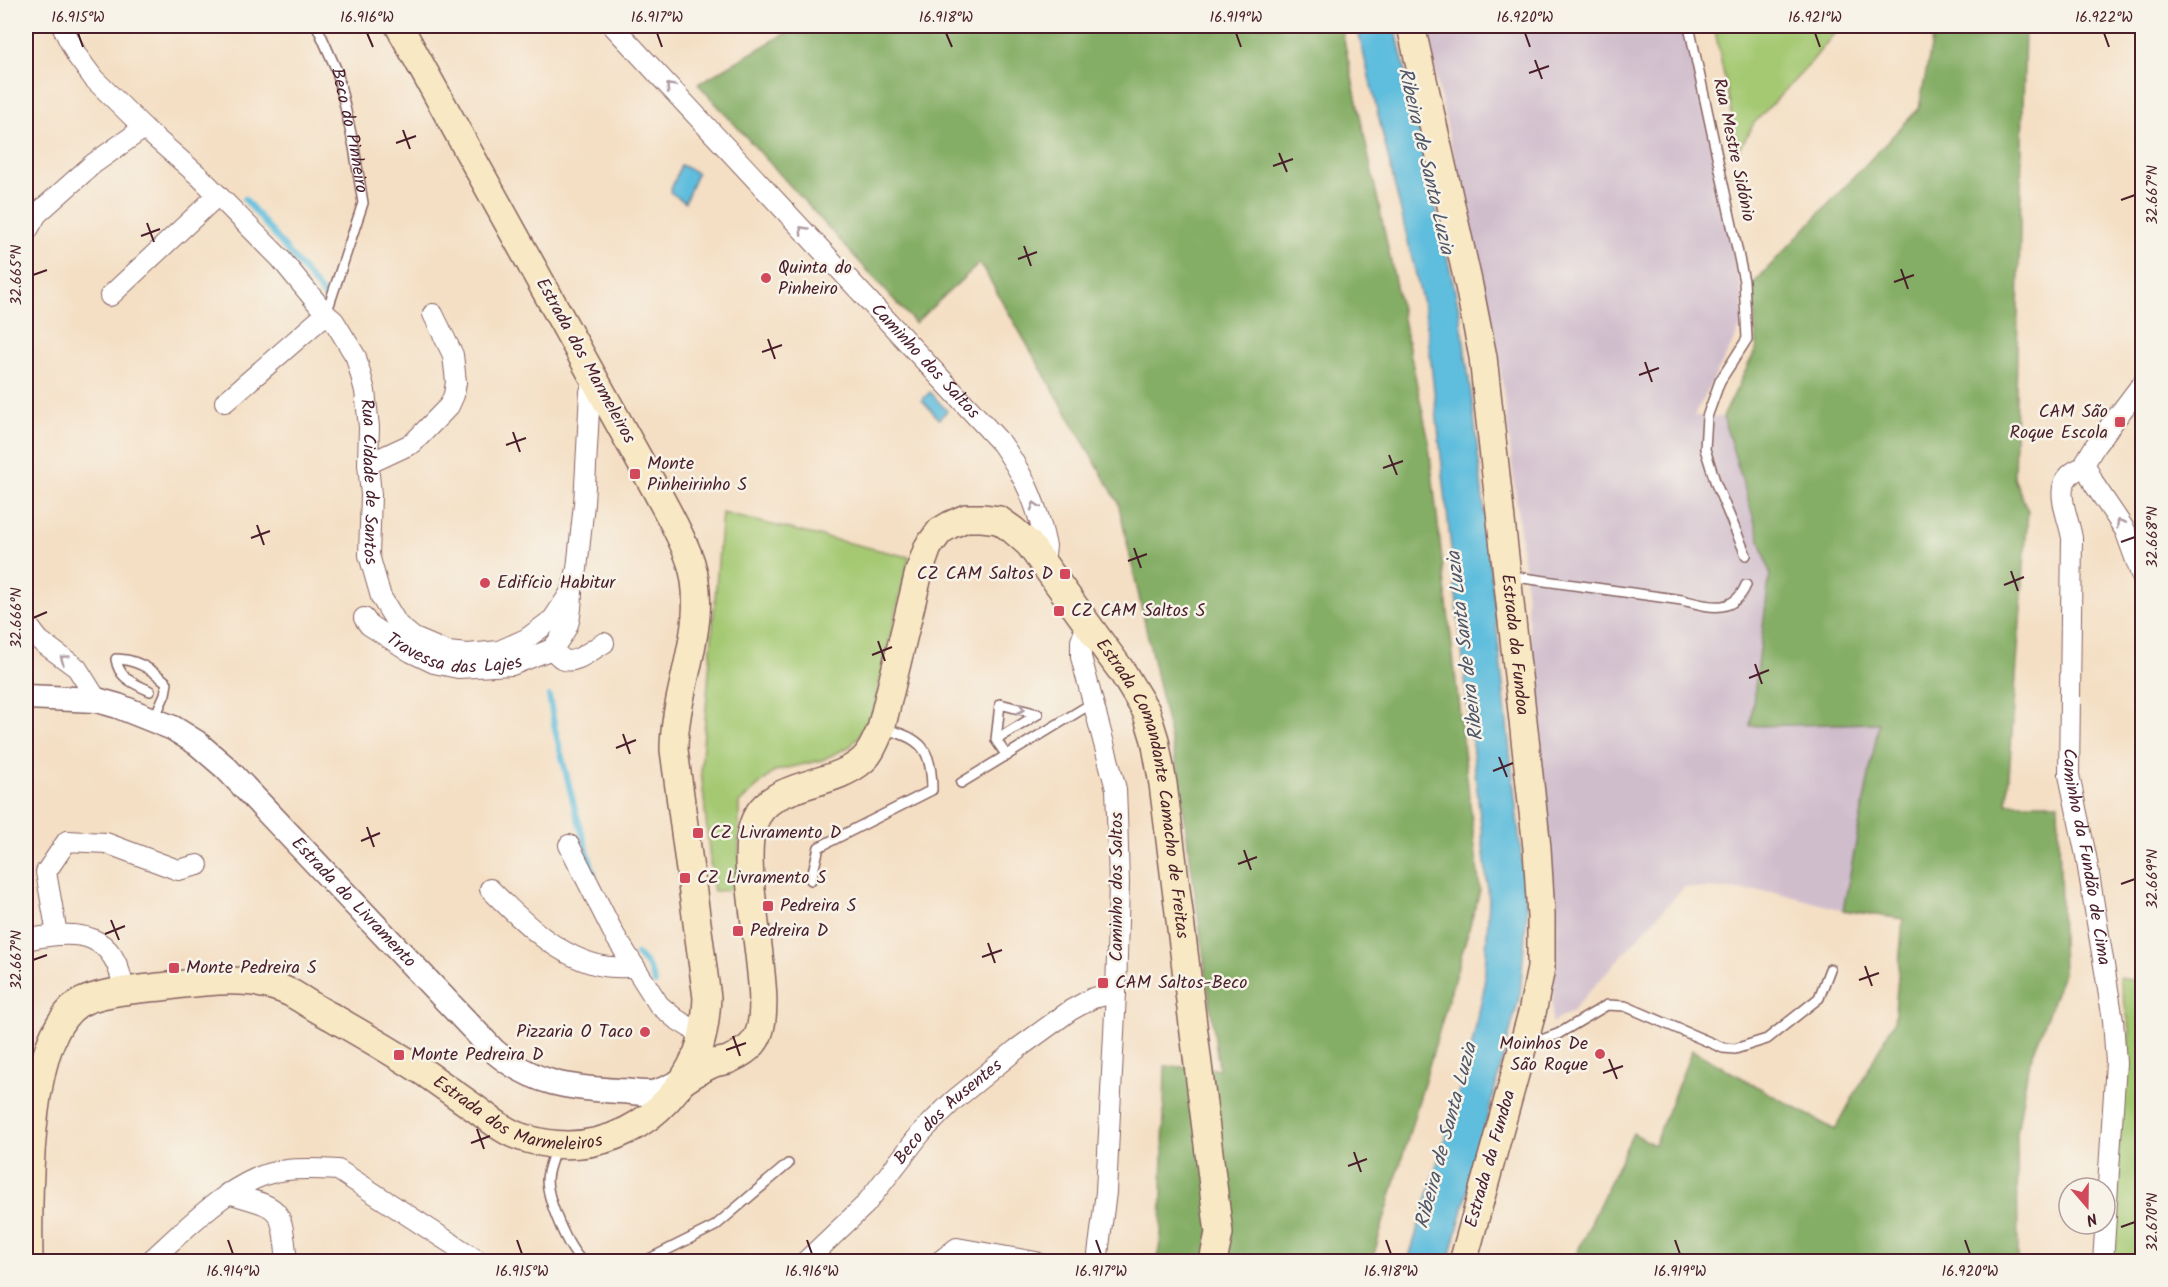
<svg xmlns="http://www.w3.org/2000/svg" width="2168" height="1287" viewBox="0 0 2168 1287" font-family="Kalam,sans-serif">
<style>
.industrial{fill:#d0bdcc}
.green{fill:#a5c973;stroke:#78744f;stroke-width:1.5}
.forest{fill:#84ad65;stroke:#676648;stroke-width:1.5}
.water{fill:#5fbddd;stroke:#546e84;stroke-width:1.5}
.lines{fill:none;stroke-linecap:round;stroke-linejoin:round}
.stream{stroke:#5fbddd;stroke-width:6}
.service-casing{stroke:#866261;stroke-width:12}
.minor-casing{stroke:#866261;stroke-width:22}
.tertiary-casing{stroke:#866261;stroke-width:27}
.secondary-casing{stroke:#866261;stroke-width:30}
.service{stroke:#fff;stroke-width:9}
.minor{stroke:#fff;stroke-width:20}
.tertiary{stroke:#fff;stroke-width:24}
.secondary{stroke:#f8e8c3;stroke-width:27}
.oneway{stroke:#ae9aa0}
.ticks{fill:none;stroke:#4a1f2b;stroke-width:2}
.poi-dot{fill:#d1495b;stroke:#f7f3e8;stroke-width:2}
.labels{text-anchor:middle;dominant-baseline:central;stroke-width:5;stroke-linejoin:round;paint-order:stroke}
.street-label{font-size:18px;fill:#4a1f2b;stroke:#f7f3e8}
.poi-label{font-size:18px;fill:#4a1f2b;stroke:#f7f3e8;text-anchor:start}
.water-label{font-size:20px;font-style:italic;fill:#515669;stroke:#f7f3e8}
.neatline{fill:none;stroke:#4a1f2b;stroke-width:2}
.ticks-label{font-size:15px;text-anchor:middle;fill:#4a1f2b}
</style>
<rect width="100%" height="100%" fill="#f7f3e8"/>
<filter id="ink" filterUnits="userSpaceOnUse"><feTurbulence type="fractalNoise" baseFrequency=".0167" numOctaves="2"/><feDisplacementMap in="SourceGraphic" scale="12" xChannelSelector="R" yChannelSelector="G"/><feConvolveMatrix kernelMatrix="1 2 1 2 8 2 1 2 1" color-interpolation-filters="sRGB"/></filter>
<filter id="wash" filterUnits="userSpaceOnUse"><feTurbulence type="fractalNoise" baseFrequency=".008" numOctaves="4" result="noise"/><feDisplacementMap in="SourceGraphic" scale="24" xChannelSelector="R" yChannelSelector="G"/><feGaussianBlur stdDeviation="1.35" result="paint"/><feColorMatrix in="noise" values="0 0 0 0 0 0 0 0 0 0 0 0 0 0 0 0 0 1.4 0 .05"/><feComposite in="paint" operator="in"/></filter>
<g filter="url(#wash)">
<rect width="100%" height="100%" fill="#f4dfc4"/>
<polygon class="industrial" points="1424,26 1690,26 1743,298 1742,325 1694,416 1723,417 1770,573 1750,725 1879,722 1843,910 1775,892 1684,887 1571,1012 1552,1023 1554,950 1525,576 1507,419 1498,351"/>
<g class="green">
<polygon points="1714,26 1840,26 1808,66 1754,123 1739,150"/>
<polygon points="722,513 909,557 871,720 851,746 822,760 775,771 739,803 739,890 713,891 701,769"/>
<polygon points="2119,978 2142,982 2142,1261 2106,1262 2130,1029"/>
</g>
<g class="forest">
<polygon points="798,26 1341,26 1428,437 1480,891 1372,1261 1157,1261 1161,1236 1165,1066 1219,1069 1179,777 1118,502 980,263 915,323 698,84"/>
<polygon points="1935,26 2025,26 2014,478 2028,511 2007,803 2058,803 2063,974 2028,1067 2017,1133 2018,1261 1573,1261 1633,1133 1654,1145 1692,1050 1835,1130 1894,1022 1903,919 1843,910 1879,723 1750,726 1770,573 1723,417 1757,347 1752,285 1919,108"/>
</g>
<g class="water">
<polygon points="1357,26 1395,26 1460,314 1474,416 1527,910 1520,994 1449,1261 1408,1261 1470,1054 1484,989 1489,900 1426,317"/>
<polygon points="681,165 697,173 685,202 670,192"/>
<polygon points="930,392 947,411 939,419 922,400"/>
</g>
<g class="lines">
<g class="stream">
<polyline points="245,199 327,299"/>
<polyline points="549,696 555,729 575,809 594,874"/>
<polyline points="637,954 648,966 655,983"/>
</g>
</g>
</g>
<g filter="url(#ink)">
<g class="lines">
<defs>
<g id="service">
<path id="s1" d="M317 26 337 71 354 147 363 203 326 314"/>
<polyline points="1689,26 1744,281 1747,339 1720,381 1707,417 1705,449 1716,484 1746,555"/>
<path d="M1509 576 1682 600C1707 606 1733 616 1746 585"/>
<path d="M150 691C134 683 119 679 116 659 136 659 152 669 167 683L165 694 154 719"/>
<polyline points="996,740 1038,714 1000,704 996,740 1007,756"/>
<polyline points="961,783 1094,702"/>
<path d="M811 880 819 847 932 790C932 751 923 737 883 729"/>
<polyline points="1528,1045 1558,1034 1607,1005 1625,1006 1723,1048 1735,1049 1767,1039 1819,998 1830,969"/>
<path d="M556 1147C553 1157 547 1170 547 1180 548 1201 567 1248 583 1262"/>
<polyline points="643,1262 715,1226 788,1164"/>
</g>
<g id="minor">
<path id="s2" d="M62 26 77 56 94 79 144 128 200 177 280 258 326 314 334 321 356 357 365 391 369 427 368 464 371 495 369 555 381 597 398 625 414 638 447 652 468 654 499 651 526 639 553 619 572 590 577 569 584 504 590 392 594 377"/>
<path id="s3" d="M613 26 1002 444C1026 479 1037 504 1046 546L1045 554 1040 561"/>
<polyline points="26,233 37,214 93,164 144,128"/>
<polyline points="110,296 218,195"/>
<polyline points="2142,384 2095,446 2086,461 2086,466 2094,484 2125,530 2142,577"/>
<polyline points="225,402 326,314"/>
<polyline points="368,464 413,443 449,406 454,395 456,382 453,355 433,314"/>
<path id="s4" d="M2086 466C2047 479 2067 509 2072 538L2069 775 2086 856 2113 1020 2116 1063 2103 1262"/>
<path id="s5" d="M364 618 369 625 411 652 434 663 458 668 512 665 552 649C555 652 559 657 563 659 574 666 594 648 604 643"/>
<polyline points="26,623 39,640 77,668 97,700"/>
<polyline points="1087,625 1081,641 1081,657 1116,789 1117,815 1119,883 1116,993 1106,1192 1097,1262"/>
<path d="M552 649C570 627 571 621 572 593"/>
<polyline points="569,845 615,936 659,1005 676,1019 702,1035"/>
<path d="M490 889C522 921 557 957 603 966 613 968 625 967 635 967"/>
<polyline points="57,934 46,872 67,841 106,843 178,870 198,865"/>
<path d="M26 940C77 929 116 930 124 992"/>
<path d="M228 1193C282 1209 281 1204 287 1262"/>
<path d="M149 1262C185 1230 236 1174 287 1170 304 1168 321 1169 338 1170L480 1262"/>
<path id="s6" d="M805 1262 865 1205 921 1133 953 1101 1017 1049 1071 1010 1093 998 1116 993"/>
<polyline points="939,1262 957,1248 1036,1262"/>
</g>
<g id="tertiary">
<path id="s7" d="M26 697 97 700 118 706 173 728 197 743 226 768 494 1051C533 1084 569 1088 619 1091 630 1091 645 1095 656 1092 664 1090 673 1085 681 1081"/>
</g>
<g id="secondary">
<path id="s8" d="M1411 26 1469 286 1483 357 1537 848 1541 916V968L1532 1013 1463 1262"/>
<path id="s9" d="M683 1081C692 1075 701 1069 710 1065 717 1061 726 1062 732 1058 739 1055 750 1048 754 1042 781 1010 736 875 753 825 768 780 831 789 863 760 872 752 876 739 881 729L919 572 928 547 940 531 950 525 966 518H982L999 520 1013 530 1029 544 1123 673 1146 711 1155 740 1163 784 1219 1233 1213 1262"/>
<path id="s10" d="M29 1262C28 1203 25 1039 78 1004 99 991 144 989 169 986 208 981 255 975 291 993 305 1001 318 1010 332 1017 363 1035 395 1053 425 1073 442 1085 459 1097 476 1109 491 1120 506 1133 524 1138 598 1161 667 1123 697 1054 704 1037 706 1016 707 998L674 750C674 687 710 625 691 563 683 538 669 515 657 492L399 26"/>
</g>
</defs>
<use href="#service" class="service-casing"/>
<use href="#minor" class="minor-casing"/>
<use href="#tertiary" class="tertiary-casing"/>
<use href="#secondary" class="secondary-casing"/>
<use href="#service" class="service"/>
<use href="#minor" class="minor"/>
<use href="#tertiary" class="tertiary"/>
<use href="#secondary" class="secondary"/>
</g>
<defs><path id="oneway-chevron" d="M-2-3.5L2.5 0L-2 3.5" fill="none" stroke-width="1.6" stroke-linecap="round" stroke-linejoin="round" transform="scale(1.5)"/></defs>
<g class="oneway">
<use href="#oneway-chevron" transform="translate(670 87) rotate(-133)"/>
<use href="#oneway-chevron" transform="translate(803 230) rotate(-133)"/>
<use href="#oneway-chevron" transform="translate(1035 506) rotate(-108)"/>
<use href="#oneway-chevron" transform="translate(2120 523) rotate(-123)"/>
<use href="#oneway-chevron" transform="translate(64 659) rotate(-145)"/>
<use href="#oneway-chevron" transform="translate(1021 709) rotate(15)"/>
</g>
</g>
<path class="ticks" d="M78 33 83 47M367 33 373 47M657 33 662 47M946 33 952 47M1236 33 1241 47M1525 33 1530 47M1815 33 1820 47M2104 33 2109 47M1535 60 1542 79M1529 73 1549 66M403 130 410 149M396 143 416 136M1279 153 1287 172M1273 166 1293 159M2121 200 2135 195M147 223 154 242M141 236 160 229M1024 246 1031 266M1018 259 1037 252M1901 269 1908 289M33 275 47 270M1894 282 1914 275M768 339 775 359M762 352 782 345M1645 362 1652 382M1639 375 1659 368M513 432 520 452M506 445 526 438M1389 455 1397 475M1383 468 1403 461M257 525 264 545M251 538 270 531M2121 542 2135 537M1134 548 1141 568M1128 561 1147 554M2011 571 2018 591M2004 585 2024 577M33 618 47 612M878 641 885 661M872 655 892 647M1755 664 1762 684M1749 678 1769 670M623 734 630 754M616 748 636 740M1499 757 1507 777M1493 771 1513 763M367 827 374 847M361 841 380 833M1244 850 1251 870M1238 864 1257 857M2121 884 2135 879M111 920 119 940M105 934 125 926M988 943 995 963M982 957 1002 950M33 960 47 955M1865 966 1872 986M1859 980 1879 973M733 1036 740 1056M726 1050 746 1043M1609 1059 1617 1079M1603 1073 1623 1066M477 1129 484 1149M471 1143 490 1136M1354 1152 1361 1172M1348 1166 1367 1159M2121 1227 2135 1222M228 1240 233 1254M517 1240 522 1254M807 1240 812 1254M1096 1240 1101 1254M1386 1240 1391 1254M1675 1240 1680 1254M1965 1240 1970 1254"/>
<g class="poi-dot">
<circle cx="766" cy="278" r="6"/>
<rect x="2114" y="416" width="12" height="12" rx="3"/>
<rect x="629" y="468" width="12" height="12" rx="3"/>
<rect x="1059" y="568" width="12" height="12" rx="3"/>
<circle cx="485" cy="583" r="6"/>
<rect x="1053" y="605" width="12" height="12" rx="3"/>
<rect x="692" y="827" width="12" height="12" rx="3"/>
<rect x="679" y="872" width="12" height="12" rx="3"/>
<rect x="762" y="900" width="12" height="12" rx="3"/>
<rect x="732" y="925" width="12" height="12" rx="3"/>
<rect x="168" y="962" width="12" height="12" rx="3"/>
<rect x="1097" y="977" width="12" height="12" rx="3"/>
<circle cx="645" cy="1032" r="6"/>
<circle cx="1600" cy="1054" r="6"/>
<rect x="393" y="1049" width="12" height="12" rx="3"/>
</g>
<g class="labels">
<g class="street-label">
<text stroke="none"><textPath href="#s1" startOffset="110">Beco do Pinheiro</textPath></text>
<text transform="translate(1733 150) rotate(78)">Rua Mestre Sidónio</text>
<text transform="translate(585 361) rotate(61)">Estrada dos Marmeleiros</text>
<text stroke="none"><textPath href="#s3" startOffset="458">Caminho dos Saltos</textPath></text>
<text stroke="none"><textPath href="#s2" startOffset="572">Rua Cidade de Santos</textPath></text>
<text stroke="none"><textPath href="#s8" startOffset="628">Estrada da Fundoa</textPath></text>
<text stroke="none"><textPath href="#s5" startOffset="102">Travessa das Lajes</textPath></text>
<text stroke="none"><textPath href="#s9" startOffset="1056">Estrada Comandante Camacho de Freitas</textPath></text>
<text stroke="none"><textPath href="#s4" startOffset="405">Caminho da Fundão de Cima</textPath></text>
<text transform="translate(1117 887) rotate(-90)">Caminho dos Saltos</text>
<text stroke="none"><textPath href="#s7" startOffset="404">Estrada do Livramento</textPath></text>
<text stroke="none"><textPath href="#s10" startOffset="748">Estrada dos Marmeleiros</textPath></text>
<text stroke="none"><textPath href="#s6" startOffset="208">Beco dos Ausentes</textPath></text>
<text transform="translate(1491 1159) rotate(-74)">Estrada da Fundoa</text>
</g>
<g class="poi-label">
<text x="778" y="268">Quinta do<tspan x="778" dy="21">Pinheiro</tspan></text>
<text x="2108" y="412" text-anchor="end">CAM São<tspan x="2108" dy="21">Roque Escola</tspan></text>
<text x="647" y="464">Monte<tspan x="647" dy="21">Pinheirinho S</tspan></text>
<text x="1053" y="574" text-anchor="end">CZ CAM Saltos D</text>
<text x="497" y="583">Edifício Habitur</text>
<text x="1071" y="611">CZ CAM Saltos S</text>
<text x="710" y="833">CZ Livramento D</text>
<text x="697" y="878">CZ Livramento S</text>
<text x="780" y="906">Pedreira S</text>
<text x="750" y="931">Pedreira D</text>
<text x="186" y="968">Monte Pedreira S</text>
<text x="1115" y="983">CAM Saltos-Beco</text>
<text x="633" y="1032" text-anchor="end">Pizzaria O Taco</text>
<text x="1588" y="1044" text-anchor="end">Moinhos De<tspan x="1588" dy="21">São Roque</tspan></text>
<text x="411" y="1055">Monte Pedreira D</text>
</g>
<g class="water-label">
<text transform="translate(1425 161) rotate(77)">Ribeira de Santa Luzia</text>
<text transform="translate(1466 646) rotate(-97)">Ribeira de Santa Luzia</text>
<text transform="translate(1447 1136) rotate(-75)">Ribeira de Santa Luzia</text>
</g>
</g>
<rect width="2168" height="1287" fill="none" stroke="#f7f3e8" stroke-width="66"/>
<g transform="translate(2087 1206) rotate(160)"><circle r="28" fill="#f7f3e8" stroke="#b29e9c" stroke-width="1.5"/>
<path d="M0-4.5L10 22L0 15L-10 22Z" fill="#d1495b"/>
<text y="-9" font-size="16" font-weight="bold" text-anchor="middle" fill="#4a1f2b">N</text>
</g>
<rect x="33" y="33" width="2102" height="1221" class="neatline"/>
<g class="ticks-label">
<text x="78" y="22">16.915°W</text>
<text x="367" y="22">16.916°W</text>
<text x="657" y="22">16.917°W</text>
<text x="946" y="22">16.918°W</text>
<text x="1236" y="22">16.919°W</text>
<text x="1525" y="22">16.920°W</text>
<text x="1815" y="22">16.921°W</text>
<text x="2104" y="22">16.922°W</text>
<text transform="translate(2152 195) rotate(-90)" y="5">32.667°N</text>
<text transform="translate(16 275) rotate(-90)" y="5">32.665°N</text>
<text transform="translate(2152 537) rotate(-90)" y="5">32.668°N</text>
<text transform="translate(16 618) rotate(-90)" y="5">32.666°N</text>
<text transform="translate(2152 879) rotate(-90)" y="5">32.669°N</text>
<text transform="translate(16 960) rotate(-90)" y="5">32.667°N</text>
<text transform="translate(2152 1222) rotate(-90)" y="5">32.670°N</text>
<text x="233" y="1276">16.914°W</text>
<text x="522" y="1276">16.915°W</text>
<text x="812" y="1276">16.916°W</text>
<text x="1101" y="1276">16.917°W</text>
<text x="1391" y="1276">16.918°W</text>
<text x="1680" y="1276">16.919°W</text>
<text x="1970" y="1276">16.920°W</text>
</g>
</svg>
